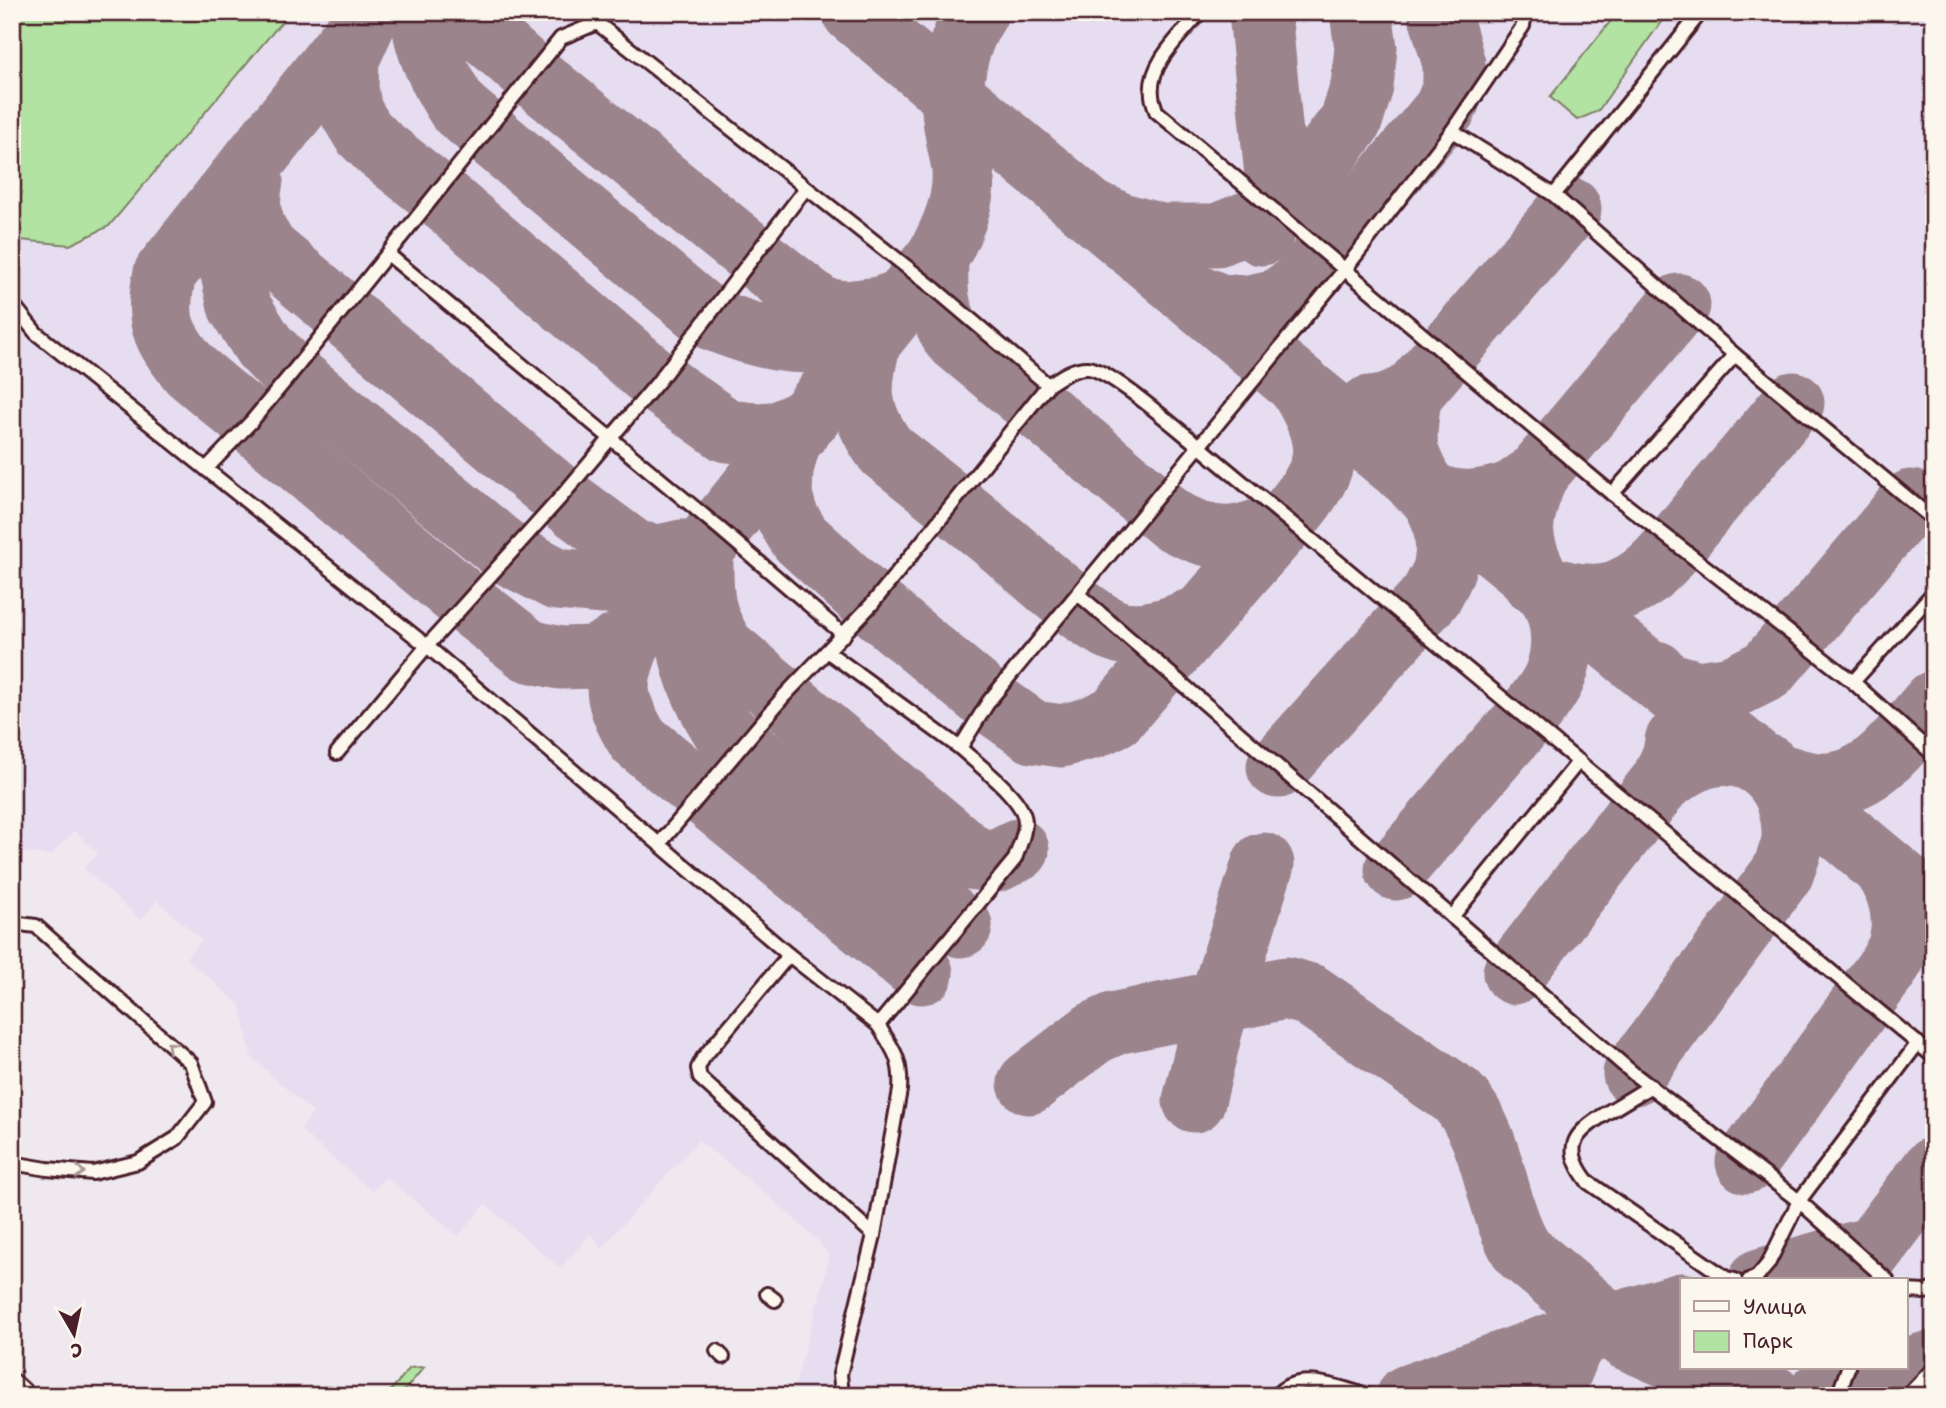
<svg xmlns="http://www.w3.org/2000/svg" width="1946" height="1408" viewBox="0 0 1946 1408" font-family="'Shantell Sans',sans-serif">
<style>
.built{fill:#e6ddf1;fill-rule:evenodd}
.green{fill:#b3e3a2;stroke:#7e8166;stroke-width:2}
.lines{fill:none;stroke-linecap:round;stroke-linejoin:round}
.taxiway{stroke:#9c848d;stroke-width:63}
.service-casing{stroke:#4a1f2b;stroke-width:18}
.minor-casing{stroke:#4a1f2b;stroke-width:28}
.service{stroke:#fbf7ec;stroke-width:12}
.minor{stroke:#fbf7ec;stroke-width:23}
.oneway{stroke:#ab9695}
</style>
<rect width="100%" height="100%" fill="#efe8ef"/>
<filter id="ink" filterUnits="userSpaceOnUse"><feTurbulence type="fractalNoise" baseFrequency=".0143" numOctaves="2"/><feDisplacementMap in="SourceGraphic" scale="14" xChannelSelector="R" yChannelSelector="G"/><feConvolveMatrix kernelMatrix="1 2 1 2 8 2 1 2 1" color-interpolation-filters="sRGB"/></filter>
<g filter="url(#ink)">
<path class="built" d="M12 12H1934V1396H792L826 1272 828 1255 819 1242 768 1195 698 1140 601 1249 591 1233 560 1268 485 1204 458 1236 386 1177 372 1191 300 1130 313 1113 251 1056 241 1006 186 958 202 940 157 901 141 920 84 869 98 853 74 831 51 855 16 852 12 849ZM1682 1280H1906V1368H1682Z"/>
<g class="green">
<polygon points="12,12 290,12 109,226 70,245 20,240 12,235"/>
<polygon points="1618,12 1668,12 1598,111 1577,120 1550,97"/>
<polygon points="424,1367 400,1396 386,1396 410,1368"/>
</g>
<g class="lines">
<g class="taxiway">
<path d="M372 12 165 273C155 319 161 335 191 371L466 602 529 651 560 658 595 657 632 637 937 258C952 231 965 202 963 170 962 158 958 145 956 132 948 90 953 49 977 12"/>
<path d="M423 12C421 42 443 85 459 109L707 317C761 340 817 355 871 325 882 319 892 309 901 301L879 308 846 312 822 309 754 256 532 75 481 30 468 12"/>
<path d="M853 12C992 128 1130 245 1270 361 1491 544 1714 723 1934 908"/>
<polyline points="1260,12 1277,186 1274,209 1262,234"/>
<polyline points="363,26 348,59 347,88 351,112 363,132 379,148 437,194 658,382 727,431 758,434 780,432 809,418"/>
<path d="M252 180C246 210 251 226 267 250L561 497 635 552 660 556 682 551H697"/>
<polyline points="237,182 229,224 231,269 239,306 264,346 291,374 509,554 557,579 601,583 639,581 690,567"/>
<polyline points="1106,217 1118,223 1161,235 1217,235 1252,221 1291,201 1351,121 1362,86 1366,48 1361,12"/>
<path d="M937 258C936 292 936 307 953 337L1172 520C1221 546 1238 540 1287 519"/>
<polyline points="1186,291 1222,306 1249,306 1278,300 1300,284 1445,109 1454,87 1454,64 1439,12"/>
<path d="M870 341C858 387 857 411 886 451 926 482 964 513 1003 545 1029 567 1093 628 1123 633 1146 636 1171 629 1191 620"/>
<path d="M1411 394C1408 412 1404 430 1407 449 1409 459 1421 487 1430 492 1453 506 1485 502 1510 493 1519 489 1529 480 1537 474L1679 305"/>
<polyline points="1369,407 1386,405 1411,394 1570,209"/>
<path d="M789 443 782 469 781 495 787 517 800 538 872 604 989 701 1033 732 1062 736 1091 728 1116 716C1160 664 1205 613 1249 562 1270 538 1314 494 1322 464 1329 436 1312 406 1298 384"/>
<path d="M1537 474C1518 522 1516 540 1542 585 1567 594 1600 601 1625 588 1658 573 1681 536 1704 509 1734 474 1764 438 1793 403"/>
<path d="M632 637C613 682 612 697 638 740L922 973"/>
<polyline points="1656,672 1663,682 1699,692 1733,687 1767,670 1911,501"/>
<path d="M1768 766 1772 772C1787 777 1803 783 1819 784 1872 788 1903 736 1934 702"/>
<path d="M1278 767 1431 596C1435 587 1443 576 1445 565 1450 537 1443 501 1417 484"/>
<path d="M1396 869C1430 829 1464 790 1498 750 1515 730 1543 702 1554 678 1567 648 1565 598 1533 581"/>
<path d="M961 926 724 731C699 691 680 646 689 598 692 582 698 567 702 551 702 592 700 611 723 647L975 859 996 861 1018 850"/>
<polyline points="1514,973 1662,781 1674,754 1676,741"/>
<path d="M1634 1074 1783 872C1786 861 1793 848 1793 836 1795 789 1761 746 1710 756 1693 759 1677 771 1662 781"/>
<path d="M1029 1083 1094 1033 1116 1023 1286 988 1310 995 1457 1096C1497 1140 1493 1204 1523 1252L1627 1339 1682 1363"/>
<polyline points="1194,1101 1212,1027 1263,864"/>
<path d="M1747 1162 1888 967C1892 960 1898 951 1900 942 1907 915 1897 874 1873 859"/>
<polyline points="1865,1259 1934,1168"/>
<polyline points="1760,1280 1857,1252"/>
<polyline points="1692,1368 1740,1389 1772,1396"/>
<polyline points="1408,1396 1585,1333"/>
<polyline points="1551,1396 1571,1346 1585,1333 1682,1304"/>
<polyline points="1816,1396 1934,1361"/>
</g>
<defs>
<g id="service">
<path d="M1200 12C1182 35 1148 63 1152 95 1152 100 1155 106 1156 111L1612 494 1853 682 1934 755"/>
<polyline points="1452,131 1523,26 1525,12"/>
<polyline points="1554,195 1701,12"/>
<polyline points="389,255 719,528 844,635"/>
<path d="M12 303 36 333 206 469 251 422 291 374 561 38 597 23 936 290 1048 385C1059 378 1074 367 1088 368 1111 370 1178 430 1200 447L1934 1057"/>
<path d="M206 469 427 646 789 955 878 1025 1015 859C1019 846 1025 836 1025 822 1025 799 977 764 960 748L989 701 1346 268 1452 131 1554 195 1735 355 1934 520"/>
<polyline points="1612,494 1735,355"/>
<polyline points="1078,594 1634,1074 1799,1201 1887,1280"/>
<polyline points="828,652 960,748"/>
<polyline points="1853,682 1934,592"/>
<polyline points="337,753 427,646 561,497 658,382 806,188"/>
<polyline points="660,843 784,696 872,604 1048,385"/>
<polyline points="1452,917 1579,761"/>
<polyline points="12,923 36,926 191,1063 205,1102 177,1138 138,1162 93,1173 47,1169 12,1163"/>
<polyline points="789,955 703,1058 698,1068 700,1078 874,1235"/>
<path d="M1651 1086C1636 1095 1622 1104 1608 1112 1575 1133 1560 1146 1588 1182L1726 1278 1735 1280"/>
<polyline points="1749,1280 1757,1277 1768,1264 1799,1201 1918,1043"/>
<polyline points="1906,1291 1925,1292 1934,1289"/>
<polyline points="767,1294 775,1300"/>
<polyline points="717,1351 723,1357"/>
<path d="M842 1396 840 1374 874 1235 900 1090C902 1060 894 1050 878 1025"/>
<path d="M1276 1396C1297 1369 1343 1389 1369 1396"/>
<polyline points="1838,1396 1848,1368"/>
<polyline points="1907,1396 1934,1368"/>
</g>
<polyline id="minor" points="12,1386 23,1396"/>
</defs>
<use href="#service" class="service-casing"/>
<use href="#minor" class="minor-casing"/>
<use href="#service" class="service"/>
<use href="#minor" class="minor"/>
</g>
<defs><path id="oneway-chevron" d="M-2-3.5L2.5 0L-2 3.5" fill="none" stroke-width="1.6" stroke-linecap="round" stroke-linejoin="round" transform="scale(1.75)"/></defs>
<g class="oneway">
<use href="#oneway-chevron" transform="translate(171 1046) rotate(-138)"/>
<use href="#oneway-chevron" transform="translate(80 1172) rotate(5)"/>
</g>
</g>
<rect width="1946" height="1408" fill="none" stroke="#fbf7ec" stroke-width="42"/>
<rect x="21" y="21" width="1904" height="1366" fill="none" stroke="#4a1f2b" stroke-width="2.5" filter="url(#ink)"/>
<rect x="1680" y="1278" width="228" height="91" fill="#fbf7ec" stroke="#b4a19f" stroke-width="2"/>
<rect x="1694" y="1301" width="35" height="10" fill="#fbf7ec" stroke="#b4a19f" stroke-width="2"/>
<text x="1743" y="1314" font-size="21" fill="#4a1f2b">Улица</text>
<rect x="1694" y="1331" width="35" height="21" fill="#b3e3a2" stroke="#b4a19f" stroke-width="2"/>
<text x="1743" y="1348" font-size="21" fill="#4a1f2b">Парк</text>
<g transform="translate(74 1334) rotate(171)" stroke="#fbf7ec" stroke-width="5" paint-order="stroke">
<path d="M0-5L12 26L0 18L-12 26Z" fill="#4a1f2b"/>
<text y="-10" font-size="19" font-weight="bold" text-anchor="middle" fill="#4a1f2b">С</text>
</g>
</svg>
